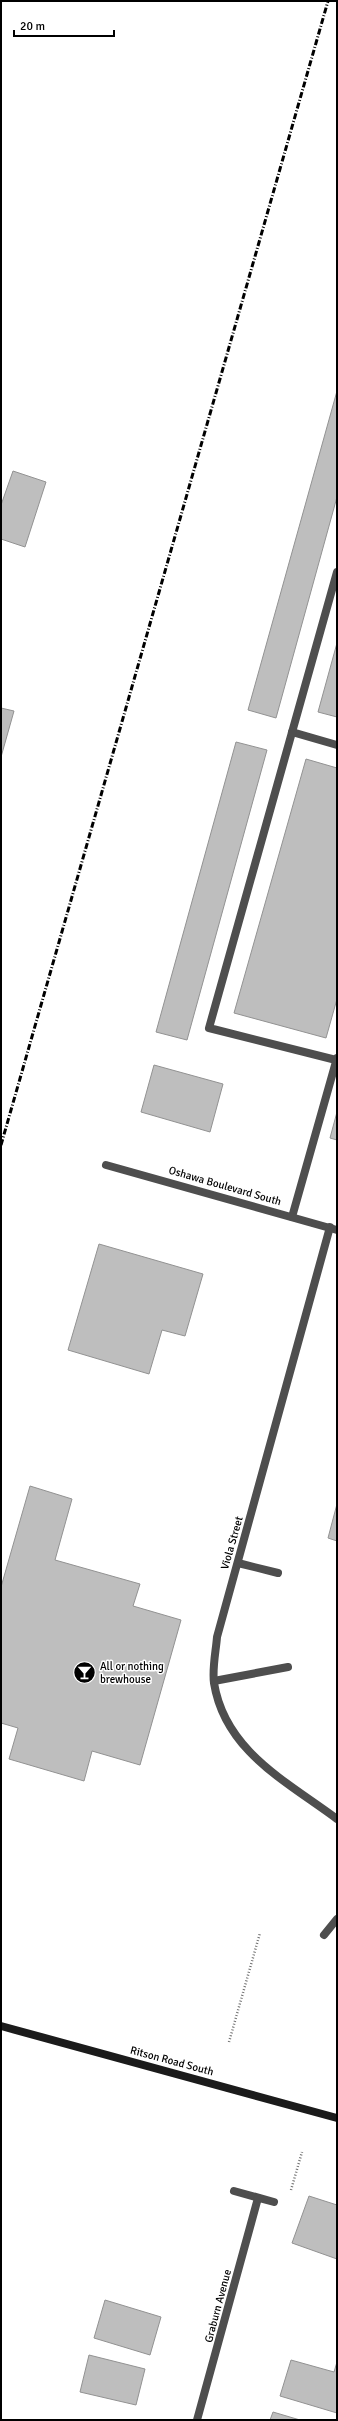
<svg xmlns="http://www.w3.org/2000/svg" width="338" height="2421" viewBox="0 0 338 2421" font-family="Signika,sans-serif">
<style>
.building{fill:#bebebe;stroke:#929292}
.lines{fill:none;stroke-linecap:round;stroke-linejoin:round}
.path{stroke:#707070;stroke-width:2.5;stroke-dasharray:1 2;stroke-linecap:butt}
.service{stroke:#4e4e4e;stroke-width:8}
.minor{stroke:#4e4e4e;stroke-width:8}
.secondary{stroke:#1b1b1b;stroke-width:8}
.rail{stroke:#000;stroke-width:3;stroke-dasharray:6 2 1 2;stroke-linecap:butt}
.labels{text-anchor:middle;dominant-baseline:central;stroke-width:3;stroke-linejoin:round;paint-order:stroke}
.street-label{font-size:11px;fill:#000;stroke:#fff}
.poi-label{font-size:11px;fill:#000;stroke:#fff;text-anchor:start}
</style>
<rect width="100%" height="100%" fill="#fff"/>
<g class="building">
<polygon points="337,391 337,497 276,718 248,710"/>
<polygon points="13,471 46,482 25,547 1,539 1,505"/>
<polygon points="337,643 337,717 318,712"/>
<polygon points="1,708 14,711 1,757"/>
<polygon points="236,742 267,750 187,1040 156,1032"/>
<polygon points="306,759 337,768 337,999 326,1038 234,1013"/>
<polygon points="154,1065 223,1084 210,1132 141,1112"/>
<polygon points="337,1112 337,1140 330,1138"/>
<polygon points="99,1244 203,1274 185,1336 162,1330 149,1374 68,1350"/>
<polygon points="30,1486 72,1499 55,1560 140,1584 133,1606 181,1620 140,1765 92,1751 84,1781 9,1759 18,1728 1,1723 1,1587"/>
<polygon points="337,1504 337,1541 328,1538"/>
<polygon points="309,2196 337,2205 337,2259 292,2243"/>
<polygon points="105,2300 161,2317 150,2355 94,2338"/>
<polygon points="89,2355 145,2369 136,2405 80,2392"/>
<polygon points="291,2360 334,2372 337,2362 337,2413 280,2396"/>
<polygon points="273,2412 300,2420 270,2420"/>
</g>
<g class="lines">
<g class="path">
<polyline points="229,2042 260,1933"/>
<polyline points="291,2190 302,2152"/>
</g>
<g class="service">
<polyline points="292,732 337,745"/>
<polyline points="336,1060 209,1028 337,572"/>
<polyline points="292,1217 337,1058"/>
<polyline points="238,1563 278,1573"/>
<polyline points="214,1681 288,1667"/>
<polyline points="324,1935 337,1919"/>
<polyline points="234,2191 274,2202"/>
</g>
<g class="minor">
<polyline points="106,1165 337,1230"/>
<path d="M330 1227 217 1637C216 1651 212 1668 214 1683 225 1751 286 1781 337 1819"/>
<polyline points="197,2420 258,2198"/>
</g>
<polyline class="secondary" points="1,2026 337,2118"/>
<polyline class="rail" points="1,1145 328,1"/>
</g>
<defs>
<symbol id="bar-disc" viewBox="-11 -11 22 22"><circle r="9.5" fill="#000" stroke="#fff"/><path d="M-6-5H6L.8 .8V4.5H3.5V6h-7V4.5H-.8V.8Z" fill="#fff"/></symbol>
</defs>
<g fill-rule="evenodd">
<use href="#bar-disc" x="72" y="1660" width="25" height="25"/>
</g>
<g class="labels">
<g class="street-label">
<text transform="translate(225 1186) rotate(16)">Oshawa Boulevard South</text>
<text transform="translate(232 1543) rotate(-74)">Viola Street</text>
<text transform="translate(172 2061) rotate(15)">Ritson Road South</text>
<text transform="translate(218 2306) rotate(-75)">Graburn Avenue</text>
</g>
<g class="poi-label">
<text x="100" y="1666">All or nothing<tspan x="100" dy="13">brewhouse</tspan></text>
</g>
</g>
<rect width="338" height="2421" fill="none" stroke="#000000" stroke-width="4"/>
<path d="M14 30v6h100v-6" fill="none" stroke="#000000" stroke-width="2"/>
<text x="20" y="30" font-size="12" fill="#000000" stroke="#ffffff" stroke-width="3" paint-order="stroke">20 m</text>
</svg>
